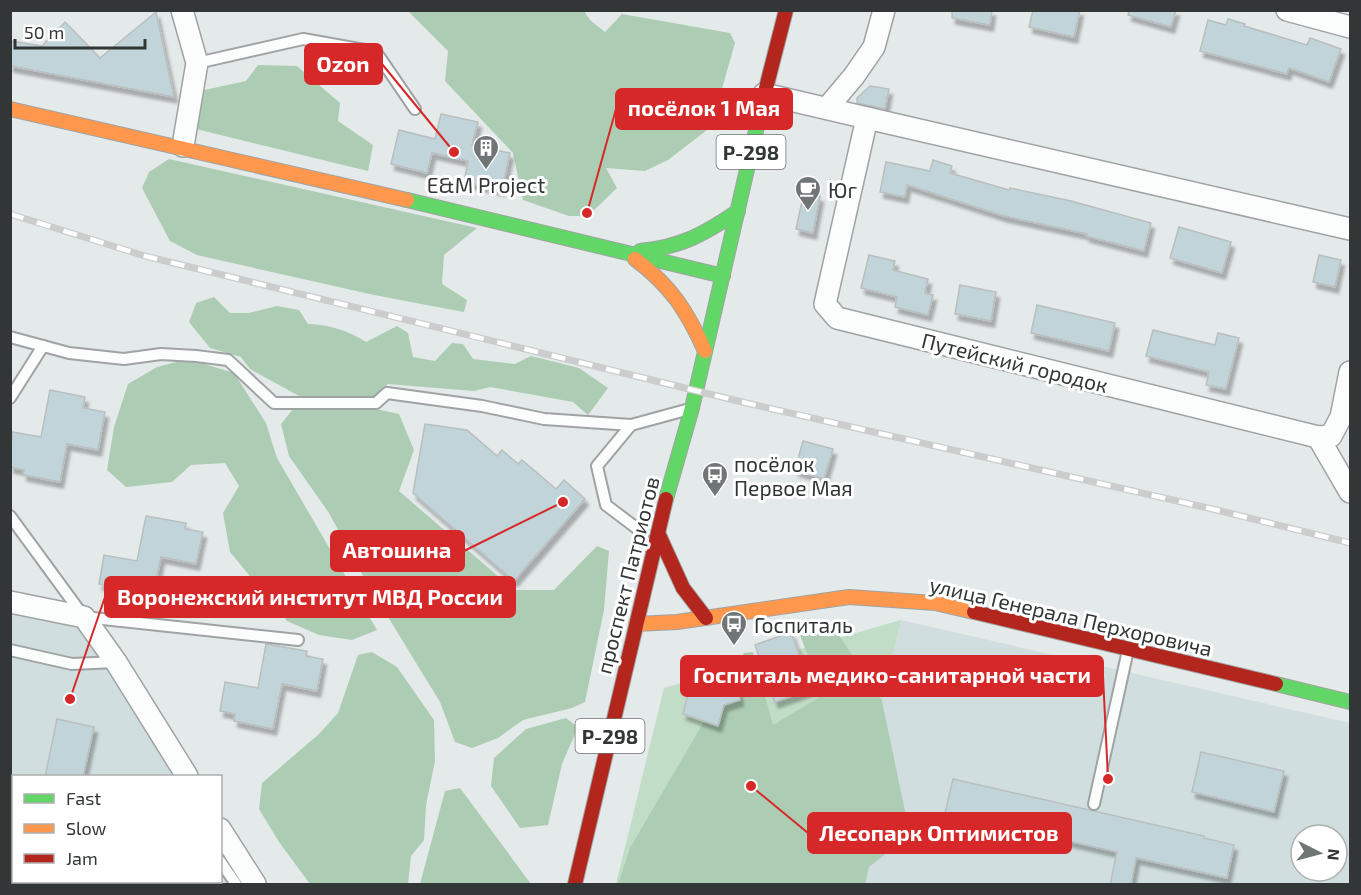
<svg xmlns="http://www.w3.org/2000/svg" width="1361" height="895" viewBox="0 0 1361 895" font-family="'Exo 2',sans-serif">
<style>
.built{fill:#d1dedf;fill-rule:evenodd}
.green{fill:#c2ddc7}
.forest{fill:#accdb3}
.building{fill:#c1d4d9;stroke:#b9bebe;stroke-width:1.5;filter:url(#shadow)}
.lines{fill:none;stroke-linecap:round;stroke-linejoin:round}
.lane-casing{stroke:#9fa3a3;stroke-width:14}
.street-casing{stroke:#9fa3a3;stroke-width:24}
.fast-casing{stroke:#9fa3a3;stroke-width:16}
.slow-casing{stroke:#9fa3a3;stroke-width:16}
.jam-casing{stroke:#9fa3a3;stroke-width:16}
.lane{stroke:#fbfcfc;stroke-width:10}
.street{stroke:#fbfcfc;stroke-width:21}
.fast{stroke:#63d668;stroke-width:14}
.slow{stroke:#ff974d;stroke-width:14}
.jam{stroke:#b3261e;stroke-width:14}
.rail-casing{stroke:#cbcdcd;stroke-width:7}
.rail{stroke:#fff;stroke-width:4.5;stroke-dasharray:14;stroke-linecap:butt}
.labels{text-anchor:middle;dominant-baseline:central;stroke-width:6;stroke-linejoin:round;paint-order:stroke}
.shield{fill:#fff;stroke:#707272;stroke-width:1.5}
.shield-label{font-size:20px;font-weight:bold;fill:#323636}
.poi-label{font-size:21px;fill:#323636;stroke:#fff;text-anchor:start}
.street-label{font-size:21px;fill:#323636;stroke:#fff}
.leader{fill:none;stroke:#d62828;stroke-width:2}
.callout-dot{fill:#d62828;stroke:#fff;stroke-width:2}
.callout{fill:#d62828;stroke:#d62828;stroke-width:2}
.callout-label{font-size:22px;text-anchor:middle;font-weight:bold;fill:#fff}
</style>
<defs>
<filter id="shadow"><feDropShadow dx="3.5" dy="6" stdDeviation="1.5" flood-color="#0004"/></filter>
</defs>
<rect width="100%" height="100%" fill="#e4e9e9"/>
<g class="built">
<polygon points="10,608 80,622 177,776 14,776 14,882 220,882 221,846 245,884 11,884"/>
<path d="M901 620 1350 723V884H841ZM1301 835H1337V871H1301Z"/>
</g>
<polygon class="green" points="901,620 841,884 616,884 664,688"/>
<g class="forest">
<polygon points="408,11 584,11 590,20 605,32 622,14 730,33 735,43 711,127 668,160 645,171 606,168 617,188 588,216 569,216 523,200 513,153 445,81 448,51"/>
<polygon points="258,65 297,66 340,103 338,121 373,145 368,171 196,129 200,91 246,81"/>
<polygon points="169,159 477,228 444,255 442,284 467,300 464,312 374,295 197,255 170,241 142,188 149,172"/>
<path d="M214 297 230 313H249L277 306 299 310 308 324C330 325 347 330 366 342L397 326 408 333 413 357 435 361 452 343 463 344 473 359 515 364 531 356 579 368 608 388 588 415 573 402 490 387 474 391 388 384 371 401 299 396 250 369 241 357 210 348 189 322 196 303Z"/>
<polygon points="188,359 234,373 266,423 277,458 377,630 352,640 319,635 287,621 230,552 223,513 239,486 225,463 191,465 172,482 126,487 107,470 114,427 128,384 157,367"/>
<polygon points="339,406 367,407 399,414 414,450 399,491 514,590 554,590 597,546 609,551 604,610 585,702 572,708 523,720 498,738 472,748 455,742 440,702 363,576 329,513 289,456 281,424 293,409"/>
<polygon points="835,629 882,701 910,835 869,867 865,884 618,884 630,848 744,653 753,652 773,725 823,695 800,635"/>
<polygon points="372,652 397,667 434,720 435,761 426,805 424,840 411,856 408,884 310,884 279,842 259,809 262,783 319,734 338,713 358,655"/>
<polygon points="566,718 578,727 562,764 548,825 520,828 491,786 494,758 526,729"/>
<polygon points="460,788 531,884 420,884 445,791"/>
</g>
<g class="building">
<polygon points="952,10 992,10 990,25 952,18"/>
<polygon points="1033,10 1080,10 1074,37 1029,27"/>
<polygon points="1129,10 1176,10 1171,27 1128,15"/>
<polygon points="156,12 174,97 10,66 10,41 42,46 65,22 100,58"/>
<polygon points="1228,19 1245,24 1244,26 1307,45 1310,38 1341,49 1329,82 1289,68 1287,74 1200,51 1208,20 1226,25"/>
<polygon points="870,86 889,89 885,109 857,103 857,98"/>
<polygon points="441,114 478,122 472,145 510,153 502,190 464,182 468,161 432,153 427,173 391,164 399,130 435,139"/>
<polygon points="933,160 952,166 950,173 1009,190 1010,188 1071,201 1151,223 1144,251 1086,236 1087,234 1004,216 907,185 905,197 880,192 886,162 930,171"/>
<polygon points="804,192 820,196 813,233 796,229"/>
<polygon points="1179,227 1231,242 1222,273 1170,258"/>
<polygon points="869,255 895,261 893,270 928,279 925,293 933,295 928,315 895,307 897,297 861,288"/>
<polygon points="1319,255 1341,260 1335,287 1313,282"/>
<polygon points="960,285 996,292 991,321 955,314"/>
<polygon points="1037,305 1115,323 1109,351 1031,333"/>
<polygon points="1153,330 1215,345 1218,333 1239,338 1226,389 1206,385 1209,372 1146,356"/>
<polygon points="50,390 85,397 83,408 105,412 98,450 67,444 60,482 23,475 24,470 10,467 12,432 41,437"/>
<polygon points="425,424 467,430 497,456 502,450 518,464 522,460 556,489 564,480 585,499 514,581 413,493"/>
<polygon points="803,441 833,449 824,479 795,470"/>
<polygon points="146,516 186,523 185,529 203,532 196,564 161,557 152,602 113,594 114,587 99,584 104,555 137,561"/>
<polygon points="791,632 812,689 775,702 755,645"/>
<polygon points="266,644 307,651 306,656 323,659 317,691 282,684 273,729 234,721 235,714 220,711 225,682 258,688"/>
<polygon points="733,665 740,700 724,705 718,726 683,714 688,693 708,668"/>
<polygon points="57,719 94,727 83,777 45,777"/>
<polygon points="1201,752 1284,771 1274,812 1192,792"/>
<polygon points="953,779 1204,836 1204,838 1234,845 1227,878 1136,858 1131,885 1110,885 1117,852 945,813"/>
</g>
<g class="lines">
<defs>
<g id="lane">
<polyline points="197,63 303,39 376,52 415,109"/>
<polyline points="10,337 69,353 124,359 161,354 196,356 228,360 274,403 376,403 387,393 482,406 544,419 631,425"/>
<polyline points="10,398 43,346"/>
<polyline points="10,516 84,617 298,640"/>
<polyline points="647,546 639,530 606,505 597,466 631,425 686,410"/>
<polyline points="10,650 72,664 116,662"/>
<polyline points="1094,804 1128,650"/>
<polyline points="220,861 236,884"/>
</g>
<g id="street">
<polyline points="182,10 197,63 183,146"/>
<polyline points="1287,10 1350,27"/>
<polyline points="764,94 867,118 825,304 837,318 1318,437 1331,436 1341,417 1350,372"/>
<polyline points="827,108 854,76 874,47 884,10"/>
<polyline points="867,118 1350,229"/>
<polyline points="1318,437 1350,492"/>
<polyline points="10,602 84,617 116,662 187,776"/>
<polyline points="220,829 255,884"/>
</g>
<g id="fast">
<polyline points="407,200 723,276"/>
<path d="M640 251C681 247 705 234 738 211"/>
<polyline points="666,499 692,408 764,96"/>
<polyline points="1276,684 1350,702"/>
</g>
<g id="slow">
<polyline points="10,109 407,200"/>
<path d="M635 259C671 286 687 311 705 351"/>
<polyline points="636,624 677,622 849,597 935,603 974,612"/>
</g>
<g id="jam">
<polyline points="764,96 786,10"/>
<polyline points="658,533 683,588 706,618"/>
<polyline points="974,612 1276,684"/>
<polyline points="575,884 666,499"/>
</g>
</defs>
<use href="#lane" class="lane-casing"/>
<use href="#street" class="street-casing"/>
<use href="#fast" class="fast-casing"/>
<use href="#slow" class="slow-casing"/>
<use href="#jam" class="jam-casing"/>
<use href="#lane" class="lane"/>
<use href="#street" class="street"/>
<use href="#fast" class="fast"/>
<use href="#slow" class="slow"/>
<use href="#jam" class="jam"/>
<defs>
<polyline id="rail" points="10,214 145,256 742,402 1221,511 1350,543"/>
</defs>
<use href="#rail" class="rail-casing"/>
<use href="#rail" class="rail"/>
</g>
<defs>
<symbol id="building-pin" viewBox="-11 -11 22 30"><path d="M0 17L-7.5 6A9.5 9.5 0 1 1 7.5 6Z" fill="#707575" stroke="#fff"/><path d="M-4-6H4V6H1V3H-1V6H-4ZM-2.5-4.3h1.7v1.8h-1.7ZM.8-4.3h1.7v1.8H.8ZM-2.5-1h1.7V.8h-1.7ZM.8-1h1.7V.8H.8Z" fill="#fff"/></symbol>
<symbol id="cafe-pin" viewBox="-11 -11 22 30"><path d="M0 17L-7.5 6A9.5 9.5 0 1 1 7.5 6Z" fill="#707575" stroke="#fff"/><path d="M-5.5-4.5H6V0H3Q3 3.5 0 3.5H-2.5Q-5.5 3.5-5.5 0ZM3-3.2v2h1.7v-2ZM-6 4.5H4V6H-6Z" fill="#fff"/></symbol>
<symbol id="bus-pin" viewBox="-11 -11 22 30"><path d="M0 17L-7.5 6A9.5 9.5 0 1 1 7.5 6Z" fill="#707575" stroke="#fff"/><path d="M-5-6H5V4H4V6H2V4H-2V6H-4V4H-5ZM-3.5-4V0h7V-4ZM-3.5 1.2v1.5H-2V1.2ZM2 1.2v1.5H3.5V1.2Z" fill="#fff"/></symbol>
</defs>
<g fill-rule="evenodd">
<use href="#building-pin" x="471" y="133" width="30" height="40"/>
<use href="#cafe-pin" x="793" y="174" width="30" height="40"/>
<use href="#bus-pin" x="700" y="460" width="30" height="40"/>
<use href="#bus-pin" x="719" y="609" width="30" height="40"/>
</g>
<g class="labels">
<g class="shield">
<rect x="716.5" y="135" width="69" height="34" rx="4.5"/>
<rect x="575.5" y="719" width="69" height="34" rx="4.5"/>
</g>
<g class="shield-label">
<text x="751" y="152">Р-298</text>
<text x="610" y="736">Р-298</text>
</g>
<g class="poi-label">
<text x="486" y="184" text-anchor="middle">E&amp;M Project</text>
<text x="828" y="189">Юг</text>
<text x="734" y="463">посёлок<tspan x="734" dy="24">Первое Мая</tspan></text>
<text x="754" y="624">Госпиталь</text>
</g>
<g class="street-label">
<text transform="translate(1015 362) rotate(14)">Путейский городок</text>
<text transform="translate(627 575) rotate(-76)">проспект Патриотов</text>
<text transform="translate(1071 616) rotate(13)">улица Генерала Перхоровича</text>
</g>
</g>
<path class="leader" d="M454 152L382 64M587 213L616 109M563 502L464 551M70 699L105 597M1108 779L1103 676M751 786L808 833"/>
<g class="callout-dot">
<circle cx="454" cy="152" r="6"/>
<circle cx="587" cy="213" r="6"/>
<circle cx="563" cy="502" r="6"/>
<circle cx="70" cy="699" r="6"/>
<circle cx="1108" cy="779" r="6"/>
<circle cx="751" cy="786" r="6"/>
</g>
<g class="callout">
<rect x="305" y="44" width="77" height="40" rx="6"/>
<rect x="616" y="89" width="176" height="40" rx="6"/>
<rect x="331" y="531" width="133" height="40" rx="6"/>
<rect x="105" y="577" width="410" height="40" rx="6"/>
<rect x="681" y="656" width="422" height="40" rx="6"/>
<rect x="808" y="813" width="263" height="40" rx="6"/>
</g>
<g class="callout-label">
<text x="343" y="72">Ozon</text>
<text x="704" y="116">посёлок 1 Мая</text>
<text x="397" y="558">Автошина</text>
<text x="310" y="605">Воронежский институт МВД России</text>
<text x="892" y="683">Госпиталь медико-санитарной части</text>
<text x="939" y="841">Лесопарк Оптимистов</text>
</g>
<rect width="1361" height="895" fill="none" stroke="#323636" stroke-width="24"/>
<rect x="12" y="775" width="210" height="108" fill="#ffffff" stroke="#adafaf" stroke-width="1.5"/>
<rect x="24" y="794" width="30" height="9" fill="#63d668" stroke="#adafaf" stroke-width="1.5"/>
<text x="66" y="805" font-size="18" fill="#323636">Fast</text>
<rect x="24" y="824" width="30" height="9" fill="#ff974d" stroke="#adafaf" stroke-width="1.5"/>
<text x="66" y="835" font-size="18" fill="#323636">Slow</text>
<rect x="24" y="854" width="30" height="9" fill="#b3261e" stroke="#adafaf" stroke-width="1.5"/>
<text x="66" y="865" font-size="18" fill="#323636">Jam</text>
<g transform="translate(1319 853) rotate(96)"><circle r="28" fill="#ffffff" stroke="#adafaf" stroke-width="1.5"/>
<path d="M0-4.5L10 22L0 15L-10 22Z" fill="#707575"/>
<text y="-9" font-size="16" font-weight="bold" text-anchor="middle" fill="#323636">N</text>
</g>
<path d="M15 39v9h130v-9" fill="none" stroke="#323636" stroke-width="3"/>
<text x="24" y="39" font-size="18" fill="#323636" stroke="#ffffff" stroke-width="4.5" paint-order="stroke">50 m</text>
</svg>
